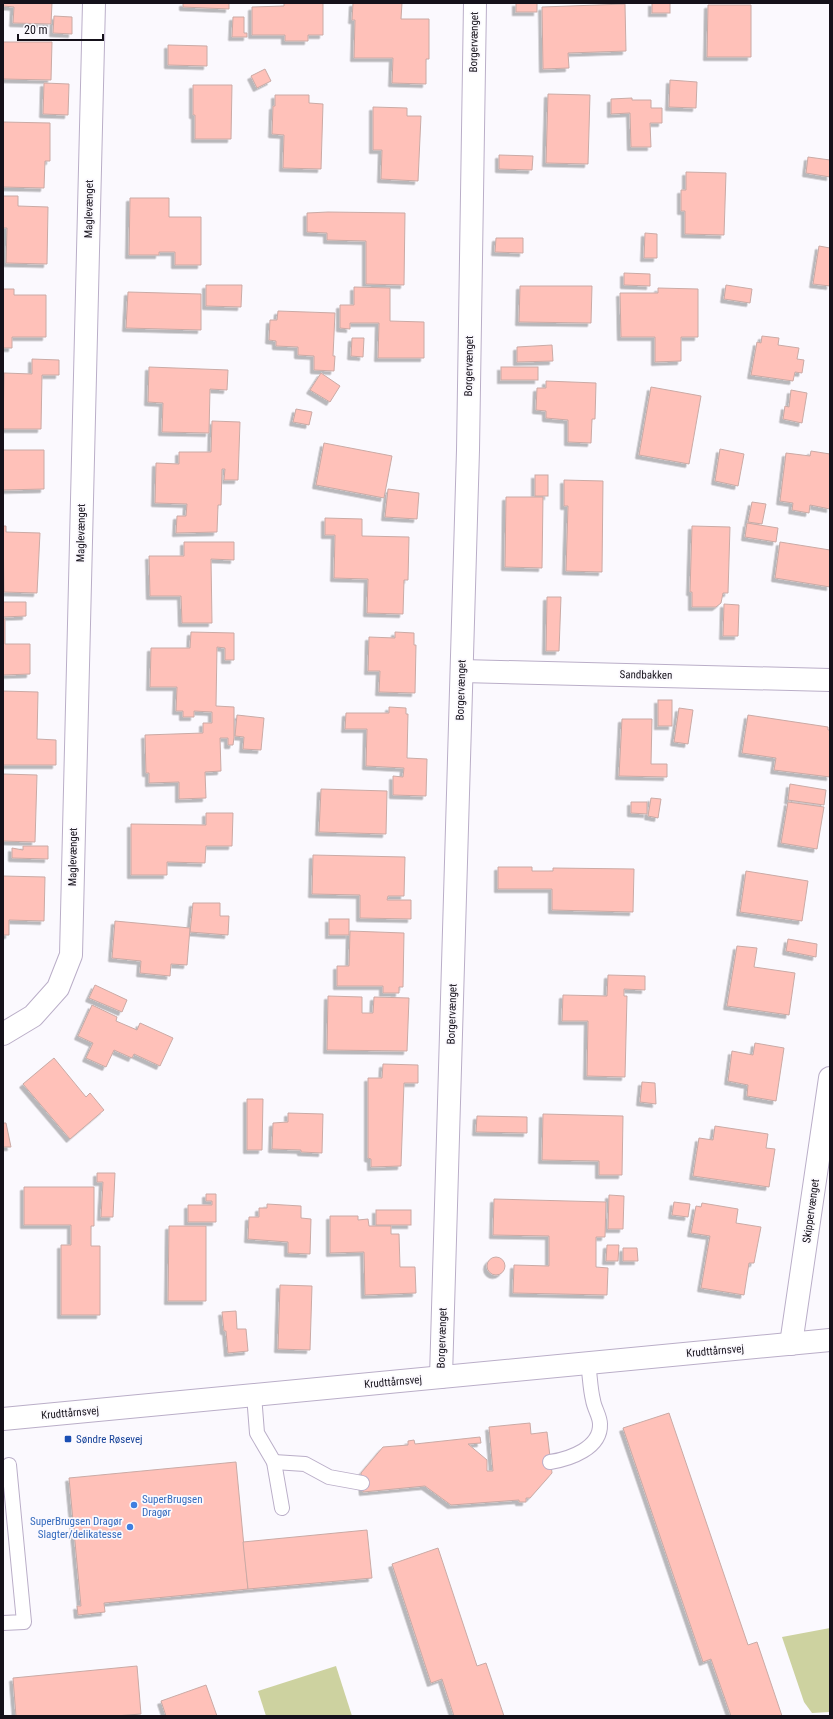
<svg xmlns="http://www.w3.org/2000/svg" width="833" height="1719" viewBox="0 0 833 1719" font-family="'Roboto Condensed',sans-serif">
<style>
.green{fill:#cdd2a0}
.building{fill:#ffc1b9;stroke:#caaaa5;filter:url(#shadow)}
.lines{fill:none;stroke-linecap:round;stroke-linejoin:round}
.service-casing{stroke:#baaec8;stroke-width:16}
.minor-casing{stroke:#baaec8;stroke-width:24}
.service{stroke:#fff;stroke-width:14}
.minor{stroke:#fff;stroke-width:22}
.transit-dot{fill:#1a4fb4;stroke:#fbf9fe;stroke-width:1.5}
.shop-dot{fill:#3f7fe0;stroke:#fbf9fe;stroke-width:1.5}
.labels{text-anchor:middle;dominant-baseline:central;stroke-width:3.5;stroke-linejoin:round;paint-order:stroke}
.street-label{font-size:11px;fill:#15111a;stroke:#fbf9fe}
.transit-label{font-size:11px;fill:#164399;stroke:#fbf9fe;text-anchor:start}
.shop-label{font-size:11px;fill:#366cbe;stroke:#fbf9fe;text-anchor:start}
</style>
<defs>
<filter id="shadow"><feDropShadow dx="-3.5" dy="3.5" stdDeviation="0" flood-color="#0004"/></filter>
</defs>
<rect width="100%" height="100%" fill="#fbf9fe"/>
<g class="green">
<polygon points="830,1628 830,1712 812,1713 804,1702 782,1637"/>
<polygon points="336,1666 352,1716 266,1716 258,1691"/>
</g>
<g class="building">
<polygon points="3,3 52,3 51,24 13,23 14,7 3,6"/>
<polygon points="183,3 229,3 229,9 183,7"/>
<polygon points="284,3 323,3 323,35 308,35 308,41 285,41 285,35 252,35 252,7 284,6"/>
<polygon points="353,3 402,3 401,19 429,19 429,59 426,59 426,84 392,83 393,58 354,58 355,20 352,20"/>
<rect x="516" y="3" width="21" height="9"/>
<rect x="652" y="3" width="18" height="10"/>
<polygon points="625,4 626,51 568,53 569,68 543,69 542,7"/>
<polygon points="708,5 751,5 751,57 707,57"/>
<polygon points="54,16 72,17 72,34 53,33"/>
<polygon points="233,17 244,17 244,33 247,33 247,37 232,37"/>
<polygon points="3,42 52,42 51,80 3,79"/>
<polygon points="168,45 207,46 207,66 168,65"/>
<polygon points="265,69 271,81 257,88 251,76"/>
<polygon points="670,80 697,82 696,108 669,107"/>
<polygon points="44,83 69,84 68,115 43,114"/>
<polygon points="193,85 232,85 231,139 195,139 195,115 193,115"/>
<polygon points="548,94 590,95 588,164 546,163"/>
<polygon points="275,95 309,95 309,103 323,104 321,169 283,168 284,135 272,134 273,106 275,106"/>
<polygon points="632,98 632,100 651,100 651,108 662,108 662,123 650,123 651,147 631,147 630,113 611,114 611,99"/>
<polygon points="373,107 407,108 407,116 421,116 418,181 381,179 382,150 373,150"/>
<polygon points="3,122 50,123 50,161 45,161 44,188 3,187"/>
<polygon points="499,155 533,156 532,170 499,169"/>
<polygon points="808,157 830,160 830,177 806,173"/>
<polygon points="686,172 726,173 724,235 685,234 685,211 681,211 681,190 686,190"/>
<polygon points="3,196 18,196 18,206 48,207 47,264 6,263 7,228 3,228"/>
<polygon points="130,198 169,198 169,217 201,217 201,265 175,265 175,252 159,252 159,255 129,255"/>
<polygon points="328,212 405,213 404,285 366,284 366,241 327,240 327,233 307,232 307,213"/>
<polygon points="645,233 657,234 657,258 644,258"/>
<polygon points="496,238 523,238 523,253 495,252"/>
<polygon points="819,246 830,248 830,286 813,284"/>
<polygon points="624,273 650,274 650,286 624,285"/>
<polygon points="206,285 242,285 241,307 206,306"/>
<polygon points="726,285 752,289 750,303 724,299"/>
<polygon points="520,286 592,286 591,323 519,322"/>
<polygon points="354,287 390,288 390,321 424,322 424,358 378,358 379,323 350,323 350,329 340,328 340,305 354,305"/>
<polygon points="658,288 698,289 698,337 681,337 681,361 655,362 655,337 621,337 620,293 658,293"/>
<polygon points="3,289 14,289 14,295 46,295 46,337 12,337 12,348 3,348"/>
<polygon points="128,292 201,294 201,330 126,328"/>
<polygon points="278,311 335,313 333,356 335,356 334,371 314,370 314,356 298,355 298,347 276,346 276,341 269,340 270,320 277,320"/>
<polygon points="762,336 779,338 778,345 799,348 797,359 804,360 802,373 795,372 793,381 751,375 757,342 761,343"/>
<polygon points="352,338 364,338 363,357 351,356"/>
<polygon points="552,345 553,361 517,362 517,347"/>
<polygon points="32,359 59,360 59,375 42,375 41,429 3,429 4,373 32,374"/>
<polygon points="149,367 228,370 227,390 210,389 209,433 162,432 163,403 148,402"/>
<rect x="501" y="367" width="37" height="13"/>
<polygon points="321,373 340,386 330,402 310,390"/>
<polygon points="546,381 596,383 595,419 592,419 591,443 568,442 568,420 546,418 546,411 536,410 537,388 546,388"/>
<polygon points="651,387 701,396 689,464 639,455"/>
<polygon points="791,390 807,393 802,423 783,419 785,406 789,407"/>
<polygon points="296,409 312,412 309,425 293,422"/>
<polygon points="212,421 240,422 238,480 224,480 225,469 222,469 221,505 218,505 217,532 176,533 177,516 186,516 187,504 155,503 156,463 179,464 179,452 211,452"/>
<polygon points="324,443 392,456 384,498 316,485"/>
<polygon points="720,449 744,454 738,486 715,481"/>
<polygon points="3,450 44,450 44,489 3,490"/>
<polygon points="811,451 830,454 830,509 810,505 809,513 792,510 793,503 780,501 786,453 810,456"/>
<rect x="535" y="475" width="13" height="21"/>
<polygon points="564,480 603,481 602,572 566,571 568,506 564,506"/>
<polygon points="388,489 419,493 417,519 385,517"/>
<polygon points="506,497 543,497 542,568 505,567"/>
<polygon points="752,502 766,504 762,524 748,522"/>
<polygon points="325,518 362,519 362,536 409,537 408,580 404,580 403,614 367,613 368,579 334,578 335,535 325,535"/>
<polygon points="747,523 778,528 776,542 745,537"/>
<polygon points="3,526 6,526 6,532 40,533 37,593 4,592"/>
<polygon points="692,526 730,527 728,593 723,593 721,603 716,607 692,607 692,592 690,592"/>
<polygon points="184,542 234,542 234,560 211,559 212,623 182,623 181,596 150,596 149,556 184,556"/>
<polygon points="780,542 830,550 830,587 775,578"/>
<polygon points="547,597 561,597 559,651 546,651"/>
<polygon points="3,602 26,602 26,616 3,617"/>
<polygon points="724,604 739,605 738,636 723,636"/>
<polygon points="3,619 5,619 5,644 30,644 30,674 3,675"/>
<polygon points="191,632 234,633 234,660 225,660 225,648 217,647 216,706 234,707 234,738 233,745 228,745 228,738 220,738 221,771 205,772 206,798 179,799 179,782 149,783 149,773 146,773 145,735 203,733 203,723 212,723 212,712 194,711 194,717 183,717 183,711 176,711 177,687 150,687 151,648 190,648"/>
<polygon points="395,632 414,633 414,645 416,645 415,693 379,692 380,671 368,671 369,637 395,638"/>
<polygon points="3,691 38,692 37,739 56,740 56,765 3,765"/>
<rect x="658" y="700" width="14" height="26"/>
<polygon points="389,707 406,708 406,714 408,714 407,758 427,759 426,796 393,795 393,776 403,777 404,768 366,766 367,729 345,729 346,713 389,713"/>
<polygon points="679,708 693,710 688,744 674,742"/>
<polygon points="237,715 264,718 261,750 243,749 244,737 235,736"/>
<polygon points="748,715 828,727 828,730 830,730 830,777 774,770 776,758 742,753"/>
<polygon points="622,719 652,719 651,764 667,764 667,777 619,776"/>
<polygon points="3,774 37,775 35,842 3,841"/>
<polygon points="790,784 826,790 824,805 788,800"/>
<polygon points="321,789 387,791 386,834 319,832"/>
<polygon points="651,798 661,799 658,818 648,816"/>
<polygon points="631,802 647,802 647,814 631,813"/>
<polygon points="788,802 824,807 817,849 781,843"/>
<polygon points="206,813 233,813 232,846 206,846 205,863 167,862 167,875 131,875 131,824 206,825"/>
<polygon points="23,846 48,846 48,859 12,858 12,848 23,850"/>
<polygon points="313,855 405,857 404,896 388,896 387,900 411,900 411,919 360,918 360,895 312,894"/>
<polygon points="498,867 532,867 532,871 553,871 553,868 634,869 633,912 552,910 552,889 498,889"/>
<polygon points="746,871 808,881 802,921 740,912"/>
<polygon points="3,876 45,877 44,921 9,920 9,935 3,935"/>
<polygon points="193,903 220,903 220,916 229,916 228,935 190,932"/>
<rect x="329" y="919" width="20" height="16"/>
<polygon points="115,921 190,928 187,965 171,964 170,976 140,973 141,961 112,958"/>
<polygon points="350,931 404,933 403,987 399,987 399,993 383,993 383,986 337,986 337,966 349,966"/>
<polygon points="788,939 817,944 816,957 786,951"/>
<polygon points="737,946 757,948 754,967 795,973 789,1015 727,1006"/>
<polygon points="608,975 645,976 645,990 624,989 624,996 627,996 625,1077 587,1076 588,1021 562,1021 563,995 607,996"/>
<polygon points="95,985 127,1000 122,1012 89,998"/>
<polygon points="328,996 362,997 362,1013 373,1013 374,997 409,998 407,1051 327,1050"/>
<polygon points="92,1005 117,1017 116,1021 137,1030 140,1023 173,1038 160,1066 134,1054 132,1058 114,1050 106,1067 86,1058 93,1043 78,1036"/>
<polygon points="755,1043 784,1048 776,1101 747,1096 748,1085 728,1081 732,1051 753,1055"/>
<polygon points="54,1058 86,1097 90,1093 104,1110 70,1139 23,1084"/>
<polygon points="383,1064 418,1065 418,1083 404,1083 401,1166 371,1167 371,1159 368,1158 368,1078 382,1078"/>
<polygon points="642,1082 655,1083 656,1104 640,1102"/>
<polygon points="247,1099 263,1099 262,1150 247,1150"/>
<polygon points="288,1113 323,1114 322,1153 301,1152 301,1150 272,1149 273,1123 288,1122"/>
<polygon points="543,1114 623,1116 622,1175 599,1175 599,1161 542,1160"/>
<polygon points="477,1116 527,1117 527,1133 476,1132"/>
<polygon points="3,1123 6,1123 11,1147 3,1147"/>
<polygon points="715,1126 768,1134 766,1148 775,1149 769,1187 693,1176 699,1138 713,1140"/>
<polygon points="97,1173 115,1173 113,1217 101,1217 103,1182 97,1182"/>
<polygon points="24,1187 94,1187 94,1226 91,1226 91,1246 100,1246 100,1315 61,1315 61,1245 71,1245 71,1225 24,1225"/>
<polygon points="206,1194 216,1194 216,1222 188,1222 188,1205 212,1205 212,1201 206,1201"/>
<polygon points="609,1195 624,1196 623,1229 608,1229"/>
<polygon points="494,1199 606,1202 605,1237 596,1237 596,1267 608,1268 607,1295 513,1293 514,1265 549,1266 549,1236 493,1235"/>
<polygon points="674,1202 690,1204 688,1217 672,1215"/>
<polygon points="702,1203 738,1209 736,1223 761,1227 754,1263 749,1263 744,1295 701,1288 710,1236 691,1233 696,1206 701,1207"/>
<polygon points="267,1204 301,1206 301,1218 311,1219 310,1254 288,1253 288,1242 248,1239 249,1217 259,1217 259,1208 267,1208"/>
<rect x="376" y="1210" width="35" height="15"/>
<polygon points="330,1216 358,1216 358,1220 368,1219 369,1226 391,1226 391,1234 399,1234 400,1267 415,1267 416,1293 365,1295 364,1252 330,1253"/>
<polygon points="169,1226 206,1226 206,1301 168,1301"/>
<polygon points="607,1245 619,1245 618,1261 606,1261"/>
<polygon points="623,1248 637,1248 638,1261 623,1261"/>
<circle cx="496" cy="1266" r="9"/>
<polygon points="280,1285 312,1286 310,1350 278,1349"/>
<polygon points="236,1311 237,1329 246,1329 248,1351 228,1353 226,1331 224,1331 222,1312"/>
<polygon points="669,1413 748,1645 757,1642 782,1716 731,1716 711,1659 703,1662 623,1428"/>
<polygon points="530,1423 531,1434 547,1432 552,1473 530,1498 526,1498 526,1502 519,1502 519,1500 451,1505 425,1486 363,1492 361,1473 383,1447 408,1445 408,1441 414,1440 415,1444 480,1437 481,1443 468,1444 487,1460 487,1471 493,1471 489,1427"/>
<polygon points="236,1462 248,1589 104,1603 105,1612 78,1615 77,1606 81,1606 69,1478"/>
<polygon points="367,1530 372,1578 248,1589 243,1542"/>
<polygon points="438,1548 477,1666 486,1663 504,1716 454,1716 442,1679 431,1683 392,1564"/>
<polygon points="137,1666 141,1714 115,1716 16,1716 13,1678"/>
<polygon points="206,1685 217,1716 166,1716 161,1701"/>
</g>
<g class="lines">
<defs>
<g id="service">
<polyline points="254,1395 257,1433 274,1462 282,1508"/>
<polyline points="274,1462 305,1464 329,1477 362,1483"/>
<path d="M550 1462C570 1459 601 1448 600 1424 600 1416 594 1408 593 1400 590 1388 590 1375 588 1363"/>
<polyline points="3,1623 24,1622 9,1465"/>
</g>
<g id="minor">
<polyline points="462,671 830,680"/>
<polyline points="3,1034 33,1016 58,988 71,955 94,3"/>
<polyline points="791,1344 830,1078"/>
<polyline points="441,1377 468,450 475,3"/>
<polyline points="3,1419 830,1340"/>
</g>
</defs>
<use href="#service" class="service-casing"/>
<use href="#minor" class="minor-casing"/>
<use href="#service" class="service"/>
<use href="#minor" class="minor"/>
</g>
<rect class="transit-dot" x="64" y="1435" width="8" height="8" rx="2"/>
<g class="shop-dot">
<circle cx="134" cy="1505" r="4"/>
<circle cx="130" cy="1527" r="4"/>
</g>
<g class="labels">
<g class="street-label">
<text transform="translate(474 42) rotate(-89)">Borgervænget</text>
<text transform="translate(89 209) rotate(-89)">Maglevænget</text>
<text transform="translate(469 366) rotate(-89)">Borgervænget</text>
<text transform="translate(81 533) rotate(-89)">Maglevænget</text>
<text transform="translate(646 675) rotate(1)">Sandbakken</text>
<text transform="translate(461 690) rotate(-88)">Borgervænget</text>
<text transform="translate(73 857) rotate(-89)">Maglevænget</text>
<text transform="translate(452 1014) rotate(-88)">Borgervænget</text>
<text transform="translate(811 1211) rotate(-82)">Skippervænget</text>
<text transform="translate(442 1338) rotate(-88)">Borgervænget</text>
<text transform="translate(715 1351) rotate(-5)">Krudttårnsvej</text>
<text transform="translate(393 1382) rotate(-5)">Krudttårnsvej</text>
<text transform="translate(70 1413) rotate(-5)">Krudttårnsvej</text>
</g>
<g class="transit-label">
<text x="76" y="1439">Søndre Røsevej</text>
</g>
<g class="shop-label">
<text x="142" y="1499">SuperBrugsen<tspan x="142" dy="13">Dragør</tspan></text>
<text x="122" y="1521" text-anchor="end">SuperBrugsen Dragør<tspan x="122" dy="13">Slagter/delikatesse</tspan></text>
</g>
</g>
<rect width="833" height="1719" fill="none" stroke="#15111a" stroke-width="8"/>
<path d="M18 34v6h85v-6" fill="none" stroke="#15111a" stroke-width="2"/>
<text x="24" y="34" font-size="12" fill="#15111a" stroke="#fbf9fe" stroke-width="3" paint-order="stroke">20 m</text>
</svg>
